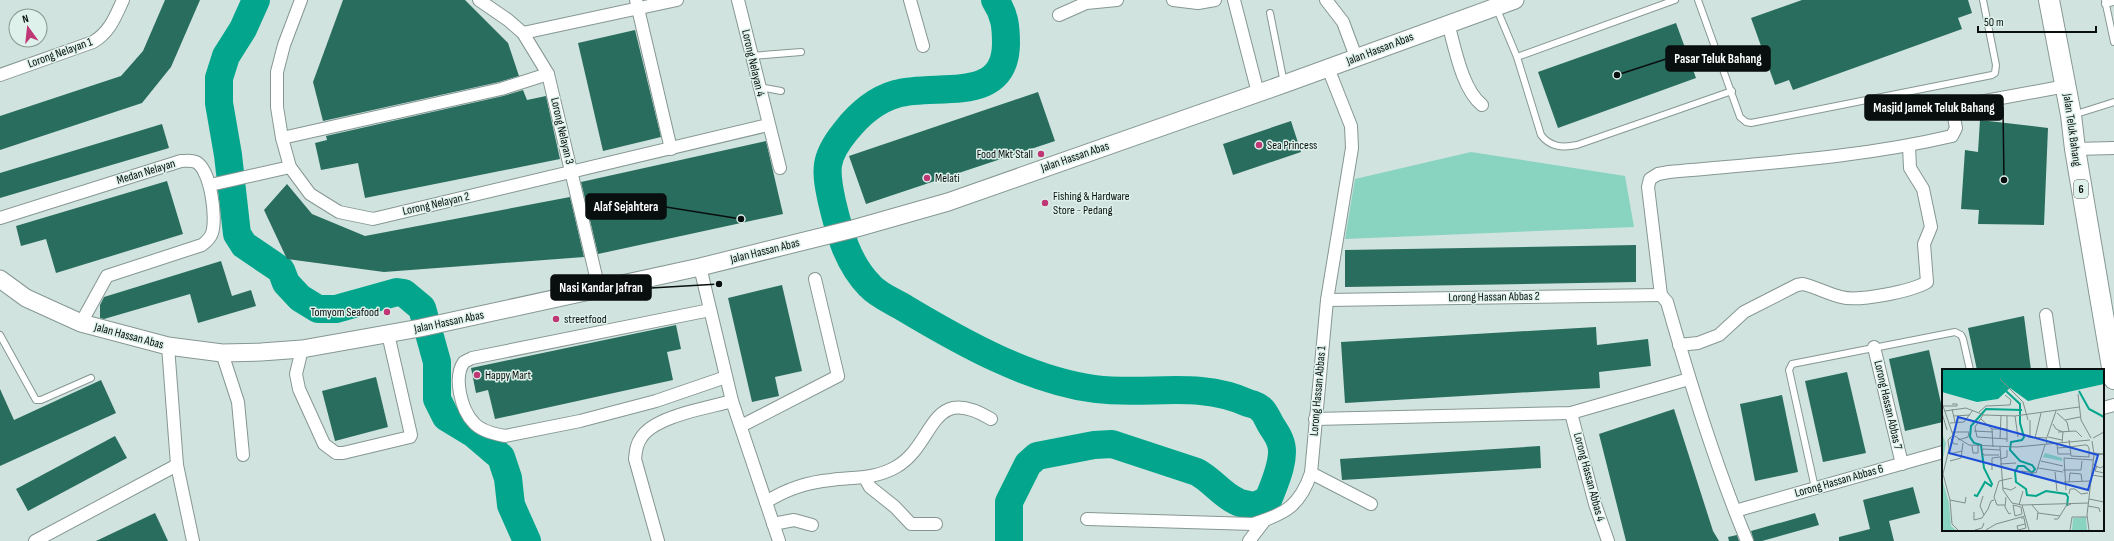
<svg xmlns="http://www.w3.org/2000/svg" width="2114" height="541" viewBox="0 0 2114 541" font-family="'Sofia Sans Condensed',sans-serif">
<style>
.green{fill:#89d3c1}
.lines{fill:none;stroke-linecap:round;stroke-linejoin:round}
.river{stroke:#03a68d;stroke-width:28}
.building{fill:#296d5f}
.service-casing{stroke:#869793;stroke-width:8}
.minor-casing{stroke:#869793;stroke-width:14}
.secondary-casing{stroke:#869793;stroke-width:19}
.primary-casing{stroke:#869793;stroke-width:22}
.service{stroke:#fff;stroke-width:6}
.minor{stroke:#fff;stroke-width:12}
.secondary{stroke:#fff;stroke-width:17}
.primary{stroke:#fff;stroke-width:20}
.poi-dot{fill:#c03775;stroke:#def1eb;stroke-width:1.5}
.labels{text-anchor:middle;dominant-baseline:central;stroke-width:3;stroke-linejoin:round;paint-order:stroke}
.shield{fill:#def1eb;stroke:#495350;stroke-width:1}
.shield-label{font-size:11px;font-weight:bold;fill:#090f0e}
.street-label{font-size:12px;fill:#090f0e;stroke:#def1eb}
.poi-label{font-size:12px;fill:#090f0e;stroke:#def1eb;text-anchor:start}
.inset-river{fill:none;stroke:#03a68d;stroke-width:2}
.inset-road{fill:none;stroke:#808e8b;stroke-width:1}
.view{fill:#1d4ed8;fill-opacity:0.15;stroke:#1d4ed8;stroke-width:2}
.inset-edge{fill:none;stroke:#090f0e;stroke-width:2}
.leader{fill:none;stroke:#090f0e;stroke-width:1.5}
.callout-dot{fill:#090f0e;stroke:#def1eb;stroke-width:1.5}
.callout{fill:#090f0e;stroke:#090f0e;stroke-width:1.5}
.callout-label{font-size:13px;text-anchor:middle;font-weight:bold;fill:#fff}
</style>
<rect width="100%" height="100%" fill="#d0e3de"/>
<polygon class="green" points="1471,152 1625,176 1634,227 1345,239 1355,179"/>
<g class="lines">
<g class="river">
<polyline points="256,0 243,29 226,56 219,78 219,103 228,155 237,234 244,245 281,270 286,283 300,298 318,309 336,309 397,292 404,293 422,308 437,362 437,399 446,417 474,434 501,457 508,478 511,505 527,541"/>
<path d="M995 0C1005 15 1006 27 1006 44 1005 106 935 82 896 94 875 100 859 114 845 132 824 158 825 170 832 202 839 232 848 264 870 286 879 296 895 302 906 309 963 343 1029 380 1095 389 1148 396 1198 380 1248 403 1252 404 1258 406 1261 409 1265 412 1268 420 1271 425 1274 430 1278 435 1280 441 1287 457 1274 485 1268 500L1255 506C1249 505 1241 504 1236 501 1221 494 1212 480 1197 472L1112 444 1094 445 1037 456 1028 464 1009 502V541"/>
</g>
</g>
<g class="building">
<polygon points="165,0 200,0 171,67 142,103 0,150 0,116 121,76 143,51"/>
<polygon points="343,0 465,0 508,43 519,76 499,82 323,121 313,82"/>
<polygon points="1802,0 1968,0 1972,13 1958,18 1962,29 1793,90 1789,80 1775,85 1751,18"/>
<polygon points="1676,23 1696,78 1558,128 1538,72"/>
<polygon points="635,30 661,137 603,151 578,43"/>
<polygon points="523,90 527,100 546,96 560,159 365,198 358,163 321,170 315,143 327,140 326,136 503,96"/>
<polygon points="1038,92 1055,141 866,204 849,156"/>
<polygon points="1980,120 2048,128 2044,225 1978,224 1979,210 1961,209 1965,150 1978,152"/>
<polygon points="1291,121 1301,152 1233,175 1223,144"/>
<polygon points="162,124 169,148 0,198 0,173"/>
<polygon points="766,141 783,214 598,254 581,182"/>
<polygon points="167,181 183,234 56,273 46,239 21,246 16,226"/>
<polygon points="287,184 312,214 365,236 570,197 584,257 384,272 287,259 264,210"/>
<polygon points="1636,245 1636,282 1345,287 1345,250"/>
<polygon points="221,261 232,296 251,290 256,306 198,323 190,294 104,319 100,318 100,305 104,297"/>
<polygon points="782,285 802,371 775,377 779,396 752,402 728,298"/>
<polygon points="2024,316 2031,370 1977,370 1968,328"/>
<polygon points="676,325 681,349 667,352 673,380 495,419 488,390 476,393 471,368"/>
<polygon points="1596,327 1597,345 1648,339 1651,366 1599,372 1600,388 1345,403 1341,342"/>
<polygon points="1929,350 1943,412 1943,422 1905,431 1889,359"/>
<polygon points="1847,372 1866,453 1823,462 1805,381"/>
<polygon points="376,377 388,427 335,441 322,391"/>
<polygon points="101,380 116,413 0,466 0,389 14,420"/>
<polygon points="1782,395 1798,472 1755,481 1740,404"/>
<polygon points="1674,409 1713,531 1719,541 1626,541 1599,434"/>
<polygon points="115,436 127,458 28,511 16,489"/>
<polygon points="1540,446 1541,468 1342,480 1340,459"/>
<polygon points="1913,487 1920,513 1889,521 1894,541 1839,541 1839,537 1870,529 1863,500"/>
<polygon points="155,513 168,541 96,541"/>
<polygon points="1815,513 1819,525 1762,541 1754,541 1751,531"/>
<polygon points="1737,535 1739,541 1729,541 1728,537"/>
</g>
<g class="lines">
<defs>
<g id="service">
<polyline points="1698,0 1740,117 1746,122 1751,123 1992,75 1995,73 1996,65 1983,0"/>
<polyline points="2105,0 2114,42"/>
<polyline points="2105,4 2114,2"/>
<path d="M1496 7 1517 57 1541 135C1550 147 1562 148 1577 145L1732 91"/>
<polyline points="1270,13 1284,83"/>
<polyline points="751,56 801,52"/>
<polyline points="1517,57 1675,0"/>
<polyline points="759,87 781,91"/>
<polyline points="2073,115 2114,102"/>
<polyline points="0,335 36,400 41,400 91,378"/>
<polyline points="1815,488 1789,370 1792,364 1955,332 1961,335 1963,339 1970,370"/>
</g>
<g id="minor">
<polyline points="301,0 284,45 277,72 277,107 282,138 290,167 310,194 339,212 373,219 768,125"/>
<polyline points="479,0 508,20 523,33 548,74 599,289"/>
<polyline points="636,0 671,149"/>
<polyline points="738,0 780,168"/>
<polyline points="910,0 923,46"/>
<polyline points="1173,0 1198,3 1215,0"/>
<polyline points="1234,0 1258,93"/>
<polyline points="1326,0 1343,22 1356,57"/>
<polyline points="1059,15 1086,3 1117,0"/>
<path d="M1448 23C1455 48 1462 89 1482 105"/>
<polyline points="523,33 677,0"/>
<path d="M0 75 93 42C110 32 115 17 123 0"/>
<polyline points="282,138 501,89 548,74"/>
<polyline points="2075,149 2114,148"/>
<polyline points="210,185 290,167"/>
<path d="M0 218 181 161C186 161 191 160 196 162 211 170 217 219 212 233 210 239 206 242 202 245L107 276 81 323"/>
<polyline points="700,267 732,401 779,541"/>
<polyline points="1327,300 1661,295"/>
<path d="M710 310 472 358 464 362C453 377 461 410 474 423 481 431 494 434 505 436L580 421 656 401 726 377"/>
<polyline points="2046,315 2054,370"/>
<path d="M1679 345 1698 343 1719 335 1744 312 1797 285 1803 284C1816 287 1828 294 1841 297 1859 302 1912 291 1927 282L1924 244 1931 227 1923 189 1910 168 1909 146"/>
<polyline points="168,346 177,465 193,541"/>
<polyline points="1874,347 1902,464"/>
<polyline points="302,349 296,374 299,389 324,444 336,453 343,453 410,437 411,435 388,334"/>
<polyline points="222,353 238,402 243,455"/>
<polyline points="2103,408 2114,405"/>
<polyline points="1571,413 1595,504 1608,541"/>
<polyline points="1315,419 1571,413 1689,379"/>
<polyline points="741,426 838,376 815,279"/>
<polyline points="1311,473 1371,504"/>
<polyline points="865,478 870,487 895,507 911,524 936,524"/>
<path d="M766 502C785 490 808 482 831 480 854 477 875 479 896 467 936 444 929 382 991 419"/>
<polyline points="1735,511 1943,452"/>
<path d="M1087 519 1253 524C1285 514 1300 506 1311 473L1327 300 1352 148 1351 126 1328 68"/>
<polyline points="773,524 794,520 812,525"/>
<polyline points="35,541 177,465"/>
<path d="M658 541 635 459C636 451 636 445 641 438 654 416 708 408 732 401"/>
<polyline points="1249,541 1265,520"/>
<path d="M1747 541C1715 464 1690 382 1667 302L1661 295 1648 187 1650 179 1658 174 1669 172C1764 163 1859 158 1952 136L1956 128 1953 112 1958 106 2066 86"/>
</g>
<polyline id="secondary" points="0,279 26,298 81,323 168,346 222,353 261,352 302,349 420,328 700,267 853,229 948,202 1284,84 1515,0"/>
<polyline id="primary" points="2049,0 2071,115 2075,149 2114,379"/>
</defs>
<use href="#service" class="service-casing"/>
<use href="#minor" class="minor-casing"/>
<use href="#secondary" class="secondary-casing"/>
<use href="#primary" class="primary-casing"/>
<use href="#service" class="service"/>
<use href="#minor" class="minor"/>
<use href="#secondary" class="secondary"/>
<use href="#primary" class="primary"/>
</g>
<g class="poi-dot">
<circle cx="1259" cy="145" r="4"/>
<circle cx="1041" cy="154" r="4"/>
<circle cx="927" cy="178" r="4"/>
<circle cx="1045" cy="203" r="4"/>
<circle cx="387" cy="312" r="4"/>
<circle cx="556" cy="319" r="4"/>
<circle cx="477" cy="375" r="4"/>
</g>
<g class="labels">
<rect class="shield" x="2074" y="180" width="14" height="18" rx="3"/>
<g class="shield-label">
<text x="2081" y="189">6</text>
</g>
<g class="street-label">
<text transform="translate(1380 49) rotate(-21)">Jalan Hassan Abas</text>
<text transform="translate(60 53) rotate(-20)">Lorong Nelayan 1</text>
<text transform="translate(753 63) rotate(77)">Lorong Nelayan 4</text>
<text transform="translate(2072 130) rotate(82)">Jalan Teluk Bahang</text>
<text transform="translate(562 131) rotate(77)">Lorong Nelayan 3</text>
<text transform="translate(1075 157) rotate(-19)">Jalan Hassan Abas</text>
<text transform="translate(146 172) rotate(-17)">Medan Nelayan</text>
<text transform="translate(436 204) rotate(-13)">Lorong Nelayan 2</text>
<text transform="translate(765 251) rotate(-14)">Jalan Hassan Abas</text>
<text transform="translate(1494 297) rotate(-1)">Lorong Hassan Abbas 2</text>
<text transform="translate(449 322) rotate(-12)">Jalan Hassan Abas</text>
<text transform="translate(129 336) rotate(15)">Jalan Hassan Abas</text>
<text transform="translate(1318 391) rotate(-85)">Lorong Hassan Abbas 1</text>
<text transform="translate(1888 405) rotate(77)">Lorong Hassan Abbas 7</text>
<text transform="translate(1589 477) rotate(75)">Lorong Hassan Abbas 4</text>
<text transform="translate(1839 481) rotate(-16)">Lorong Hassan Abbas 6</text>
</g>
<g class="poi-label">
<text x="1267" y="145">Sea Princess</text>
<text x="1033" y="154" text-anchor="end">Food Mkt Stall</text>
<text x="935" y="178">Melati</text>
<text x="1053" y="196">Fishing &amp; Hardware<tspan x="1053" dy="14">Store - Pedang</tspan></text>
<text x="379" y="312" text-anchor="end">Tomyom Seafood</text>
<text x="564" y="319">streetfood</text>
<text x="485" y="375">Happy Mart</text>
</g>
</g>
<g transform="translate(1942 369)">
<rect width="162" height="162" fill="#d0e3de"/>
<path d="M0 64 4 75 0 95ZM103 84 120 89V92L101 88ZM0 110 7 134 9 157 14 161H0ZM144 148 145 161H130L131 149Z" fill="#89d3c1"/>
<path d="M0 1H162V15L86 32 68 19 56 30 35 33 0 23Z" fill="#03a68d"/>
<path class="inset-river" d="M64 22 78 35V54L82 68 80 71 69 73 68 81 78 92 90 96 93 100 90 104 82 97H76L73 103 74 113 84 120 85 126 94 127 104 122 124 125 126 128 125 137M137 22 147 40 162 48M32 126 35 127 43 113 49 117 50 115 42 99 39 76 32 74 28 68 29 57 44 40 80 41"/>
<path class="inset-road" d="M58 10 81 33 86 51M136 25 139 51 149 69M0 34 1 37H15V35H10M1 37 11 66 27 76 75 78 148 71M10 40 13 53M3 42 24 39 42 46 73 47 137 38M37 43 44 37 68 36 69 31 63 26M0 44 5 61M115 44 125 53 127 62M41 46 33 58 35 68 65 70M12 47 28 46M73 47 76 68M39 50 50 60 51 78M123 51 138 48M8 54 22 53 31 41M111 55 114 60 121 63 120 74M50 60H65M32 62 51 63M10 63H27L26 68 16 71M116 63 134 62 140 68M11 66 6 71 7 80 1 105 8 131 10 155 16 161M8 68 12 75H16M86 68 105 69M88 68V51M106 68 120 71M93 69 99 44M151 69 162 63M58 70 59 47M65 73V47M105 75 104 71 114 42M115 75 116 85H129M30 77 31 84H36V77M58 78 61 121 70 134 80 136 147 134M115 79 128 78 142 76H145L147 79V88L129 87 128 78 127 71M152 84 162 85 155 86M8 85 20 82M57 86H42L40 83 41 80 58 81M58 90 65 88V81M8 92 19 89 21 74M99 92 121 97M58 95 74 94M151 95 158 99 162 97M155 97 153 102 162 104M96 99 121 103M50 101V89L58 88M121 101H139L140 92M79 102 94 104 103 76M113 103 115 122M150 106 162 108M122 113 149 112M127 113 128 104 139 105 140 112M61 119 69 121 74 118M124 121 122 89 151 91M127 125 128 120H133L139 125 146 124M41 127 38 137 42 146M64 128 63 138 67 145 69 144M147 130 162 133M8 131 23 134 24 128M63 136H55L52 128 57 112 70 109M71 136 79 138 80 145 73 147ZM77 136 81 122M80 136 87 161M90 136 96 143 95 151M146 137 157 139 158 143M32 143V151L40 149 46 140 49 132 52 131M96 144 118 147M79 149H82L84 159 76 161 75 157 83 155M112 150H116L124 137 129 135M33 161 40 159 42 154M44 161 54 155 83 147M128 161 130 148H145M147 161 145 146 152 85 150 72"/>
<path class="view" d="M16 48 156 86 146 121 7 84Z"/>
<rect width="162" height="162" class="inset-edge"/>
</g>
<path class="leader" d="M1617 75L1666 59M2004 180L2003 107M741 219L666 207M719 284L651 288"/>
<g class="callout-dot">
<circle cx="1617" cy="75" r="4"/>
<circle cx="2004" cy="180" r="4"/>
<circle cx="741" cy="219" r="4"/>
<circle cx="719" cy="284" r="4"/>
</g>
<g class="callout">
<rect x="1666" y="46" width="104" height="25" rx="4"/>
<rect x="1865" y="95" width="138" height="25" rx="4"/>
<rect x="586" y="194" width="80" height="25" rx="4"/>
<rect x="551" y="275" width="100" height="25" rx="4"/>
</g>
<g class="callout-label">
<text x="1718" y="63">Pasar Teluk Bahang</text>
<text x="1934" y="112">Masjid Jamek Teluk Bahang</text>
<text x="626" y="211">Alaf Sejahtera</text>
<text x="601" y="292">Nasi Kandar Jafran</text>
</g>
<g transform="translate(28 28) rotate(345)"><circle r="19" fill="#def1eb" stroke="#899793"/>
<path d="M0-3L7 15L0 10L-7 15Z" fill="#c03775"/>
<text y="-6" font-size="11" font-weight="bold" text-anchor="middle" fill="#090f0e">N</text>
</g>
<path d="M1978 26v6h118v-6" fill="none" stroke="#090f0e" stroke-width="2"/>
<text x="1984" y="26" font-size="12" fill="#090f0e" stroke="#def1eb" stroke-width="3" paint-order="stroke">50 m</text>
</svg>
